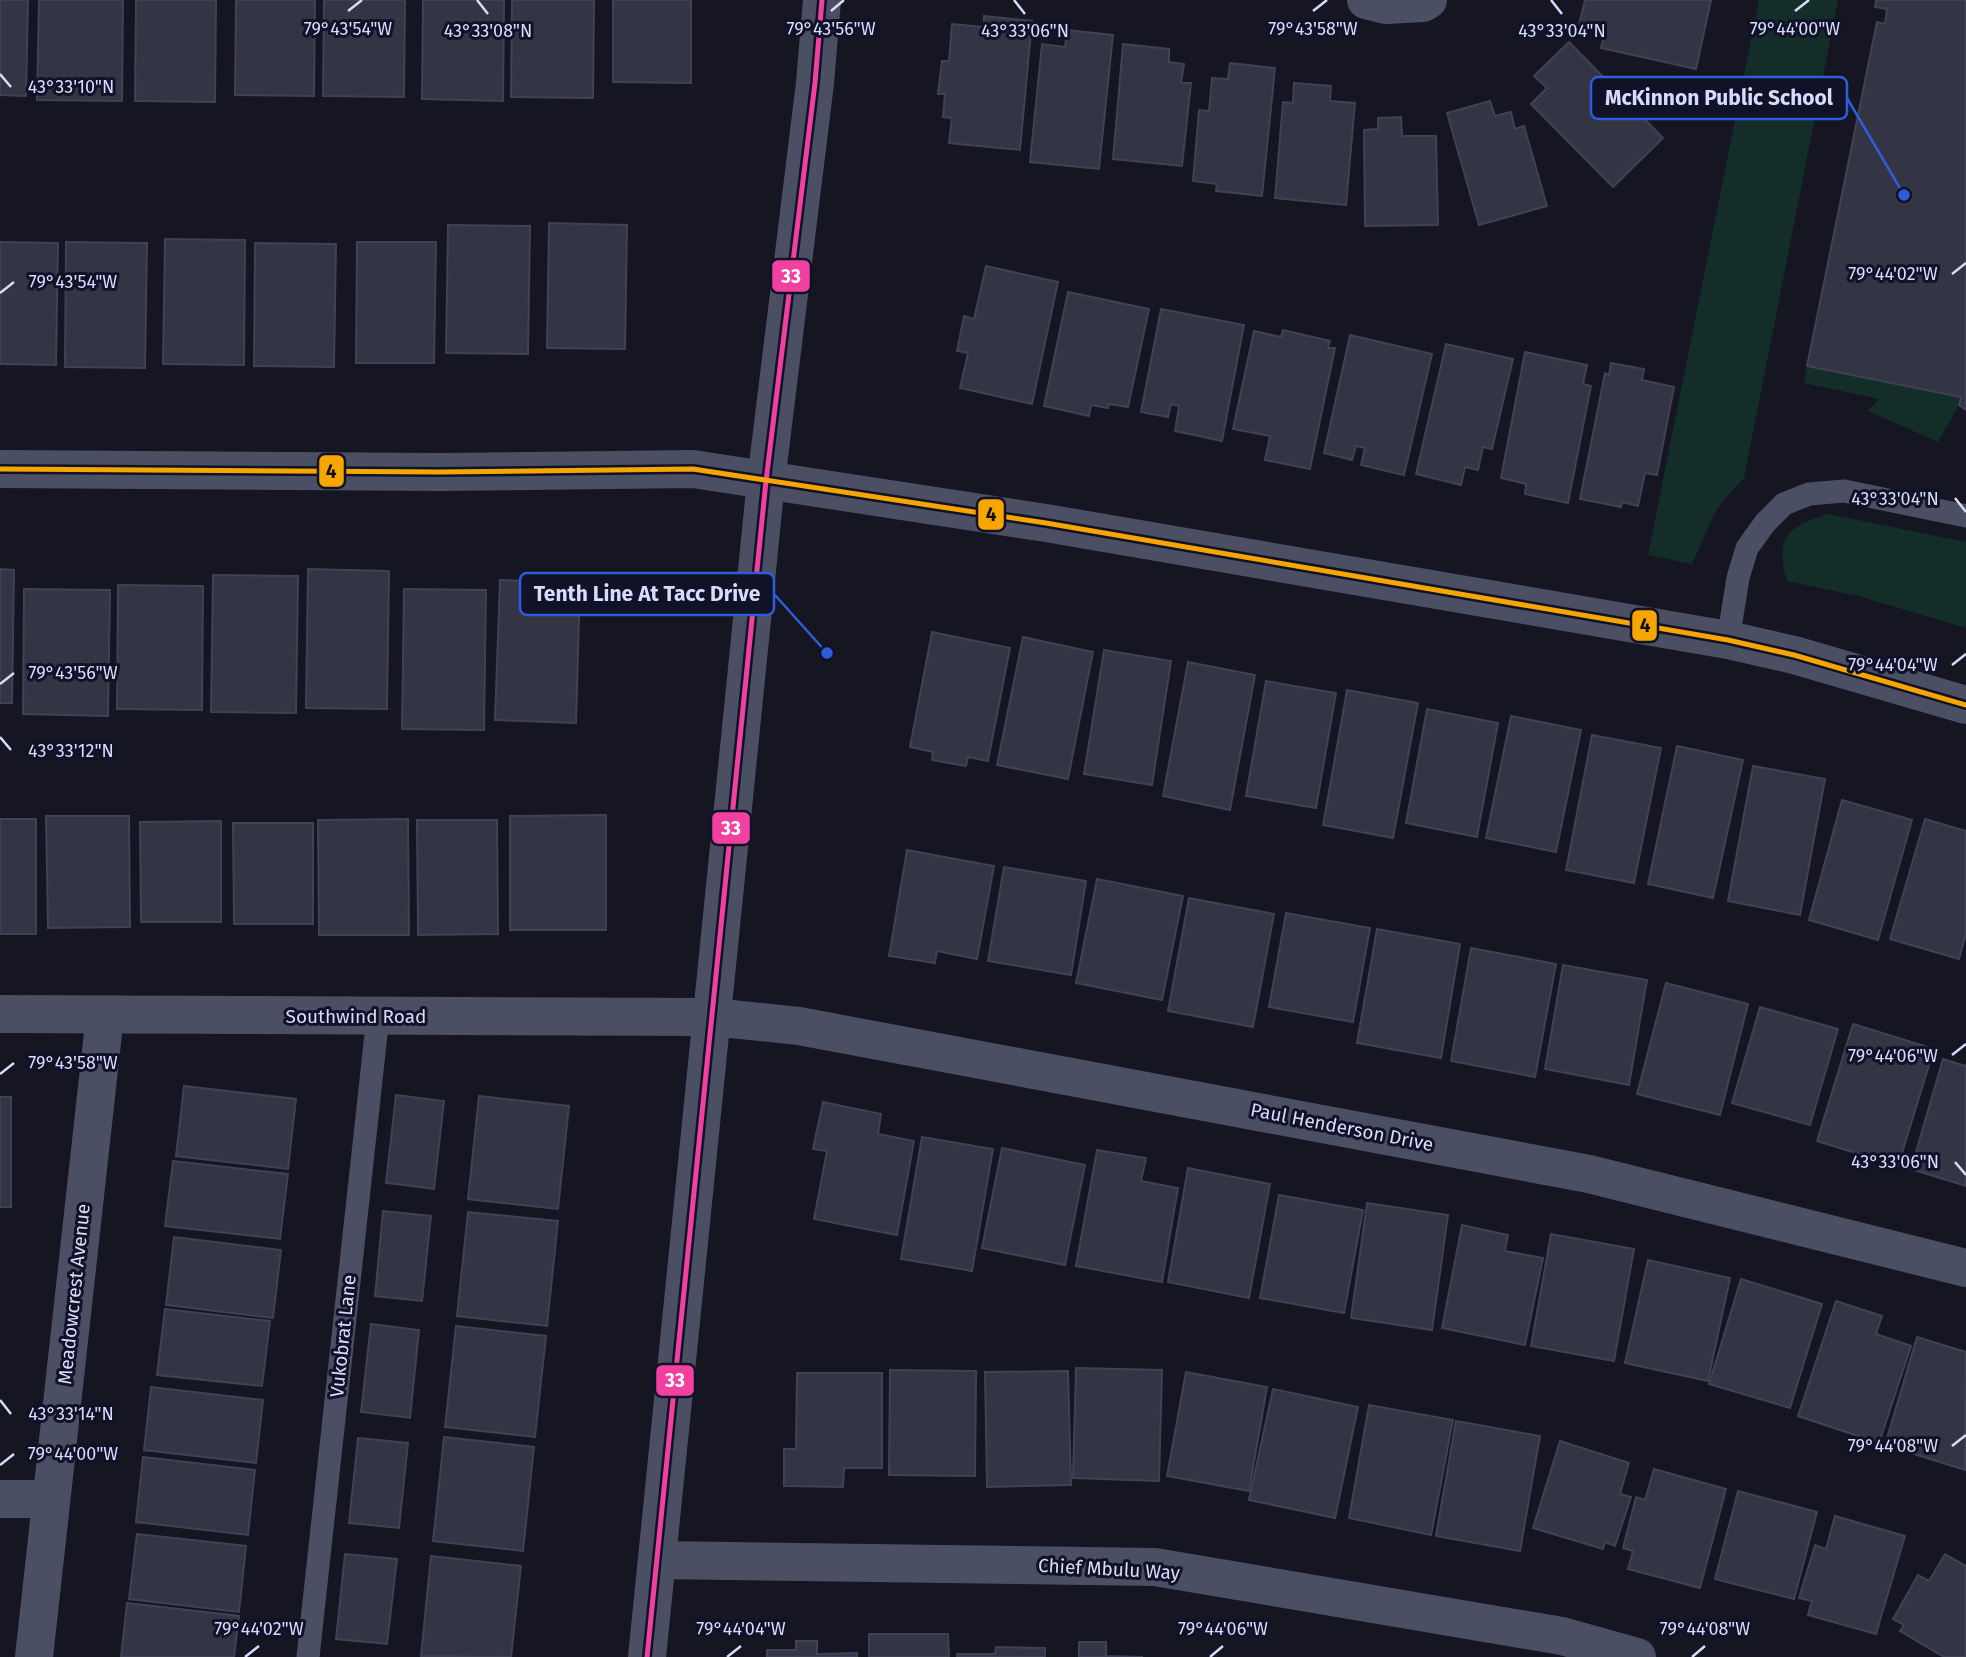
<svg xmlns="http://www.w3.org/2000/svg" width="1966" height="1657" viewBox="0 0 1966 1657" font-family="'Fira Sans',sans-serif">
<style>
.green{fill:#132d28}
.building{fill:#333544;stroke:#414155;stroke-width:2}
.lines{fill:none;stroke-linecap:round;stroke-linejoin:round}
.service{stroke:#4b4f63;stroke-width:23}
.minor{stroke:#4b4f63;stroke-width:38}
.tertiary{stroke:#4b4f63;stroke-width:38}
.bus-1-casing{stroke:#101227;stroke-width:10}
.bus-2-casing{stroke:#101227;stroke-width:10}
.bus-1{stroke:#f240a1;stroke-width:5}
.bus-2{stroke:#f7a600;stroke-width:5}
.ticks{fill:none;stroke:#d7dcfe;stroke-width:2.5}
.labels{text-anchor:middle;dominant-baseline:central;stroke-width:6;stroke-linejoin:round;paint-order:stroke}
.street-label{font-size:19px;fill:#d7dcfe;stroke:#101227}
.ticks-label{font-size:18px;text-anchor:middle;fill:#d7dcfe;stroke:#101227;stroke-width:6;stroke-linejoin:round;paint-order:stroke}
.leader{fill:none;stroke:#305cdc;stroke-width:2.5}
.callout-dot{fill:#305cdc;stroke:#101227;stroke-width:2.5}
.callout{fill:#101227;stroke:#305cdc;stroke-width:2.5}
.callout-label{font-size:21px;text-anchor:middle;font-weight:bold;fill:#d7dcfe}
.line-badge{stroke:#101227;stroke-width:2.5}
.badge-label{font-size:19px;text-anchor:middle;font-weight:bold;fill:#fff}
.pale-badge-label{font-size:19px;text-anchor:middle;font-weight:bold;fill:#111}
</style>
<rect width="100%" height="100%" fill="#151622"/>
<g class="green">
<path d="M1759 0H1838L1744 478C1733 490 1720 502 1713 517 1705 533 1700 548 1692 564L1648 555Z"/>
<polygon points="1807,366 1961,397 1959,405 1938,442 1868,411 1879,399 1804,383"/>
<path d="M1828 514 1966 542V628L1858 596 1787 581C1774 538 1788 526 1828 514Z"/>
</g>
<g class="building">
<polygon points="0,0 28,0 26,96 0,95"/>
<polygon points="39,0 123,0 122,101 37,100"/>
<polygon points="136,0 216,0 215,102 135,101"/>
<polygon points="236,0 315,0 314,96 235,95"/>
<polygon points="324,0 405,0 404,97 323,96"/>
<polygon points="423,0 504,0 503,101 422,99"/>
<polygon points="512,0 594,0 593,98 511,97"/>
<polygon points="613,0 691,0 691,83 613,82"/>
<polygon points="1585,0 1711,0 1696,69 1601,48 1605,31 1579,25"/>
<polygon points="1876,0 1966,0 1966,410 1959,405 1961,397 1807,366 1877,22 1885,24 1887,9 1875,7"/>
<polygon points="984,16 1032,21 1020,150 949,143 952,118 943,117 945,94 938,94 942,61 949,61 952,24 984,27"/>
<polygon points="1067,30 1113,35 1099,169 1030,162 1042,44 1065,47"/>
<polygon points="1569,42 1663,138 1613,187 1531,104 1547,88 1534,76"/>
<polygon points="1123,44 1169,49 1169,62 1184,64 1181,83 1191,83 1182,166 1113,159"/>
<polygon points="1230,63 1275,68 1262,196 1216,191 1217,184 1193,181 1199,110 1209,111 1212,78 1228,79"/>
<polygon points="1294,83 1331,86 1330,101 1355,103 1346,205 1275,198 1283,102 1293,103"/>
<polygon points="1490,101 1495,116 1511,112 1515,129 1524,126 1547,206 1479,225 1447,113"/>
<polygon points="1401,117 1402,136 1436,136 1438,225 1365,226 1364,130 1378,129 1378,118"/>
<polygon points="549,223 627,225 625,349 547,348"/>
<polygon points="448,225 530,226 528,354 446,353"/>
<polygon points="165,239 245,240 244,365 163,364"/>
<polygon points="0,242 58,243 56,365 0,364"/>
<polygon points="66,242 147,243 145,368 65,367"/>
<polygon points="357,242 436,242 434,363 356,363"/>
<polygon points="255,243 336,244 334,367 254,366"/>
<polygon points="986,266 1058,282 1032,404 960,388 968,353 957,351 964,316 974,319"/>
<polygon points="1068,292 1149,309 1128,407 1109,404 1108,408 1091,405 1089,416 1044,406"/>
<polygon points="1161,309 1244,325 1222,441 1175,431 1179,406 1171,404 1168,417 1141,412"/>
<polygon points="1283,330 1330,341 1328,348 1335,348 1310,469 1265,460 1270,436 1233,429 1254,331 1281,337"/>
<polygon points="1350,335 1432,354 1404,475 1361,465 1365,448 1356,446 1352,460 1324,453"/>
<polygon points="1446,344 1513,359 1492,449 1483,447 1478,470 1465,467 1461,485 1416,474"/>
<polygon points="1525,352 1587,365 1583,384 1591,386 1568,503 1525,494 1526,484 1501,478"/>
<polygon points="1611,363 1644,369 1642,380 1674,387 1657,475 1645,473 1638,506 1622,502 1621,507 1580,499 1605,373 1609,375"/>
<polygon points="0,569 14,570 12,703 0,703"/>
<polygon points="308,569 389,571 387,709 306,708"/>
<polygon points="213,575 298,576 296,713 211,712"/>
<polygon points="500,580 580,583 576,723 495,720"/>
<polygon points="118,585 203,586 202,710 117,709"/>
<polygon points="24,589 110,590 108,716 23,714"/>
<polygon points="404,589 486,590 484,730 402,729"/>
<polygon points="932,632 1010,648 988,761 968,757 966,766 932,760 933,752 910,747"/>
<polygon points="1023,637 1093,652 1068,779 997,765"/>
<polygon points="1104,650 1171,661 1152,785 1084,774"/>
<polygon points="1188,662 1255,675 1230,810 1163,796"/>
<polygon points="1266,681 1336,693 1316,808 1246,796"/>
<polygon points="1347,690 1418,703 1393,838 1323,825"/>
<polygon points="1427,709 1498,723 1477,837 1406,823"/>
<polygon points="1511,716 1581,730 1556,852 1486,838"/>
<polygon points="1592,735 1661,748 1634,883 1566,870"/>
<polygon points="1677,746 1743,760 1713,898 1648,884"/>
<polygon points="1753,766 1825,779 1800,915 1728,901"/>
<polygon points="1842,800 1912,820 1878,940 1809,920"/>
<polygon points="606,815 606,930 510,930 510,816"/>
<polygon points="46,816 129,816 130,927 48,928"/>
<rect x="0" y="819" width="36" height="115"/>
<polygon points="408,819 409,935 319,935 318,820"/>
<polygon points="1925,819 1966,831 1966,934 1959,959 1890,939"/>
<polygon points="417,820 497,820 498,934 418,935"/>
<polygon points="221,821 221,922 141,922 140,822"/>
<polygon points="233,823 313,823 313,924 234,924"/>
<polygon points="907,850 994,866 977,959 937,951 935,963 889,956"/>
<polygon points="1004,867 1086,881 1071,975 988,961"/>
<polygon points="1097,879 1183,896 1162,1000 1076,983"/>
<polygon points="1189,898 1274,914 1253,1027 1168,1011"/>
<polygon points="1286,913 1370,928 1353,1022 1269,1007"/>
<polygon points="1377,929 1460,944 1441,1058 1357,1043"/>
<polygon points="1471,948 1556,964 1535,1077 1451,1061"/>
<polygon points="1563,965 1647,980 1629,1085 1545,1069"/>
<polygon points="1666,983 1748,1004 1720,1115 1637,1094"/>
<polygon points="1760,1007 1838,1029 1810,1125 1732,1103"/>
<polygon points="1853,1024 1934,1049 1898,1166 1817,1141"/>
<polygon points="1943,1059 1965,1066 1966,1064 1966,1186 1911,1169"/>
<polygon points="184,1086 296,1099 288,1169 176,1156"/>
<polygon points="396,1095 444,1101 434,1189 386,1183"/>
<polygon points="479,1096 569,1106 558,1209 468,1199"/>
<rect x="0" y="1097" width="11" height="110"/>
<polygon points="823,1102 881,1114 878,1134 914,1141 897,1235 814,1219 827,1151 813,1149"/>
<polygon points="922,1137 993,1149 972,1271 901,1259"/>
<polygon points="1002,1148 1085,1165 1065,1265 982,1248"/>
<polygon points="1097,1150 1146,1158 1141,1181 1178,1188 1162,1282 1076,1266"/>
<polygon points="173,1161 288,1174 280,1239 165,1226"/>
<polygon points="1188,1168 1270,1184 1249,1298 1168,1282"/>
<polygon points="1279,1195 1363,1210 1344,1313 1260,1298"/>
<polygon points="1367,1203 1448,1215 1432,1330 1351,1318"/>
<polygon points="383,1211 431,1216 422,1301 375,1296"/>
<polygon points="468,1212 558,1221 547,1326 457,1316"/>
<polygon points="1462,1225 1508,1235 1505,1251 1543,1258 1525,1345 1442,1328"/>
<polygon points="1551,1234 1634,1249 1614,1361 1531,1346"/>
<polygon points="174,1237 281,1250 273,1318 166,1305"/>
<polygon points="1648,1260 1730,1278 1708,1381 1625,1363"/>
<polygon points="1741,1279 1822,1304 1790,1408 1709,1384"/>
<polygon points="1836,1301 1882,1316 1876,1334 1911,1346 1879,1443 1798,1416"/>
<polygon points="165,1309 270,1321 262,1386 157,1375"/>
<polygon points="371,1324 419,1330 410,1418 361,1412"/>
<polygon points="456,1326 546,1336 535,1437 445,1427"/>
<polygon points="1917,1337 1966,1352 1965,1470 1885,1445"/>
<polygon points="1076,1368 1162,1370 1159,1481 1073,1478"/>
<polygon points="890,1370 976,1371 975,1476 889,1475"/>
<polygon points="1068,1371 1071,1485 987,1487 985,1372"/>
<polygon points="1186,1372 1267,1387 1249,1491 1167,1476"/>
<polygon points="797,1373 882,1373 882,1468 844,1468 843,1487 784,1486 784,1449 796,1449"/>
<polygon points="151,1387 263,1400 256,1463 144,1450"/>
<polygon points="1273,1389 1358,1407 1335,1518 1249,1500"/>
<polygon points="1369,1405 1453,1420 1431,1535 1349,1518"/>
<polygon points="1456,1421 1540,1436 1520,1551 1436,1536"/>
<polygon points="444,1437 534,1447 523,1551 433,1541"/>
<polygon points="358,1438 408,1443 399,1528 349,1523"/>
<polygon points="1560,1441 1629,1463 1620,1494 1631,1497 1615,1546 1605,1542 1603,1549 1533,1528"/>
<polygon points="143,1457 255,1470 248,1535 136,1522"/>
<polygon points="1654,1469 1726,1489 1700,1588 1628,1569 1633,1551 1623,1548 1636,1497 1645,1500"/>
<polygon points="1738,1491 1817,1512 1794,1599 1715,1579"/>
<polygon points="1835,1516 1905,1536 1876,1634 1808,1615 1812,1601 1799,1598 1815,1545 1826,1549"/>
<polygon points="137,1534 246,1546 239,1612 129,1599"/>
<polygon points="345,1554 397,1559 387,1644 336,1639"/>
<polygon points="1945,1554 1966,1566 1966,1657 1944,1657 1900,1631 1904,1625 1893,1619 1918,1575 1929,1581"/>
<polygon points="431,1556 521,1566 511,1657 421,1656"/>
<polygon points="127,1603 239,1616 234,1657 121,1657"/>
<polygon points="869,1634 948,1634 949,1657 869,1657"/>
<polygon points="796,1641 817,1641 817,1654 857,1653 857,1657 767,1657 767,1650 796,1650"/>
<polygon points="1079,1642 1106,1642 1106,1656 1143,1657 1079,1657"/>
<polygon points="996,1647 1045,1648 1045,1657 957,1657 957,1654 995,1654"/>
</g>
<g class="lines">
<g class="service">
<polyline points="1728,640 1738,578 1747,548 1765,523 1784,504 1809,494 1844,491 1966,516"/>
<polyline points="308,1657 378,1016"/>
</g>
<g class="minor">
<polyline points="1366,0 1386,5 1423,3 1428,0"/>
<polyline points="0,1014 712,1017 799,1026 1589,1174 1966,1268"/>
<polyline points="0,1499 51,1499"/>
<polyline points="657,1560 1155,1567 1562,1636 1637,1657"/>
<polyline points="34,1657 105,1015"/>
</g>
<g class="tertiary">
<polyline points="0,469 440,472 693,469 1046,523 1728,640 1794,655 1966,705"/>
<polyline points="647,1657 766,481 815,83 822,0"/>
</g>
<defs>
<polyline id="bus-1" points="647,1657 766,481 815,83 822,0"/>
<polyline id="bus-2" points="0,469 440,472 693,469 1046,523 1728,640 1794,655 1966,705"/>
</defs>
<use href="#bus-1" class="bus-1-casing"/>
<use href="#bus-2" class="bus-2-casing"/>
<use href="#bus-1" class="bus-1"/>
<use href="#bus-2" class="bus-2"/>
</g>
<path class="ticks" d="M477 0 488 14M1014 0 1025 14M1551 0 1562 14M348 11 362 0M831 11 844 0M1313 11 1327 0M1795 11 1809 0M0 74 11 87M1952 274 1966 263M0 293 14 282M1955 498 1966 512M1952 665 1966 654M0 684 14 673M0 737 11 750M1952 1055 1966 1044M0 1074 14 1063M1955 1162 1966 1175M0 1400 11 1414M1952 1446 1966 1435M0 1465 14 1454M245 1657 259 1646M727 1657 741 1646M1210 1657 1223 1646M1692 1657 1705 1646"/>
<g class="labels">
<g class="street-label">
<text x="356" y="1016">Southwind Road</text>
<text transform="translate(1342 1127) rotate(11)">Paul Henderson Drive</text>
<text transform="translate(74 1294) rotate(-84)">Meadowcrest Avenue</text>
<text transform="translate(343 1336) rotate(-84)">Vukobrat Lane</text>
<text transform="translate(1109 1569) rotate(3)">Chief Mbulu Way</text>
</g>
</g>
<g class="ticks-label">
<text x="348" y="35">79°43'54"W</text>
<text x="831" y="35">79°43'56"W</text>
<text x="1313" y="35">79°43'58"W</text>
<text x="1795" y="35">79°44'00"W</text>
<text x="488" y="37">43°33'08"N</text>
<text x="1025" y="37">43°33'06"N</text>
<text x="1562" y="37">43°33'04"N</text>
<text x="71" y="93">43°33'10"N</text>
<text x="1893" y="280">79°44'02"W</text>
<text x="73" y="288">79°43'54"W</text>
<text x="1895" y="505">43°33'04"N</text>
<text x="1893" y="671">79°44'04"W</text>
<text x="73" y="679">79°43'56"W</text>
<text x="71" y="757">43°33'12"N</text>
<text x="1893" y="1062">79°44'06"W</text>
<text x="73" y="1069">79°43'58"W</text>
<text x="1895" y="1168">43°33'06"N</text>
<text x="71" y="1420">43°33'14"N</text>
<text x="1893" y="1452">79°44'08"W</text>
<text x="73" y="1460">79°44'00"W</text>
<text x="259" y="1635">79°44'02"W</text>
<text x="741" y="1635">79°44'04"W</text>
<text x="1223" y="1635">79°44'06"W</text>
<text x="1705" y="1635">79°44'08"W</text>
</g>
<path class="leader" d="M1904 195L1847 98M827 653L774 594"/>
<g class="callout-dot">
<circle cx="1904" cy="195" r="7"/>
<circle cx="827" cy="653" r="7"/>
</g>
<g class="callout">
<rect x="1591" y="77" width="256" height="42" rx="7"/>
<rect x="520" y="573" width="254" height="42" rx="7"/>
</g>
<g class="callout-label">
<text x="1719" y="105">McKinnon Public School</text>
<text x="647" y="601">Tenth Line At Tacc Drive</text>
</g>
<g class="line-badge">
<rect x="771" y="259" width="40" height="34" rx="7" fill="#f240a1"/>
<rect x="318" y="454" width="27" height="34" rx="7" fill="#f7a600"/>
<rect x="977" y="498" width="28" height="33" rx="7" fill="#f7a600"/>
<rect x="1631" y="609" width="27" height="33" rx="7" fill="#f7a600"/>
<rect x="711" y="811" width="40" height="34" rx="7" fill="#f240a1"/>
<rect x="655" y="1364" width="40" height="33" rx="7" fill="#f240a1"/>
</g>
<g class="badge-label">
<text x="791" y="283">33</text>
<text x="731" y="835">33</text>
<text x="675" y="1387">33</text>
</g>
<g class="pale-badge-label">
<text x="331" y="478">4</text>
<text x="991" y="521">4</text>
<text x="1645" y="632">4</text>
</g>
</svg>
